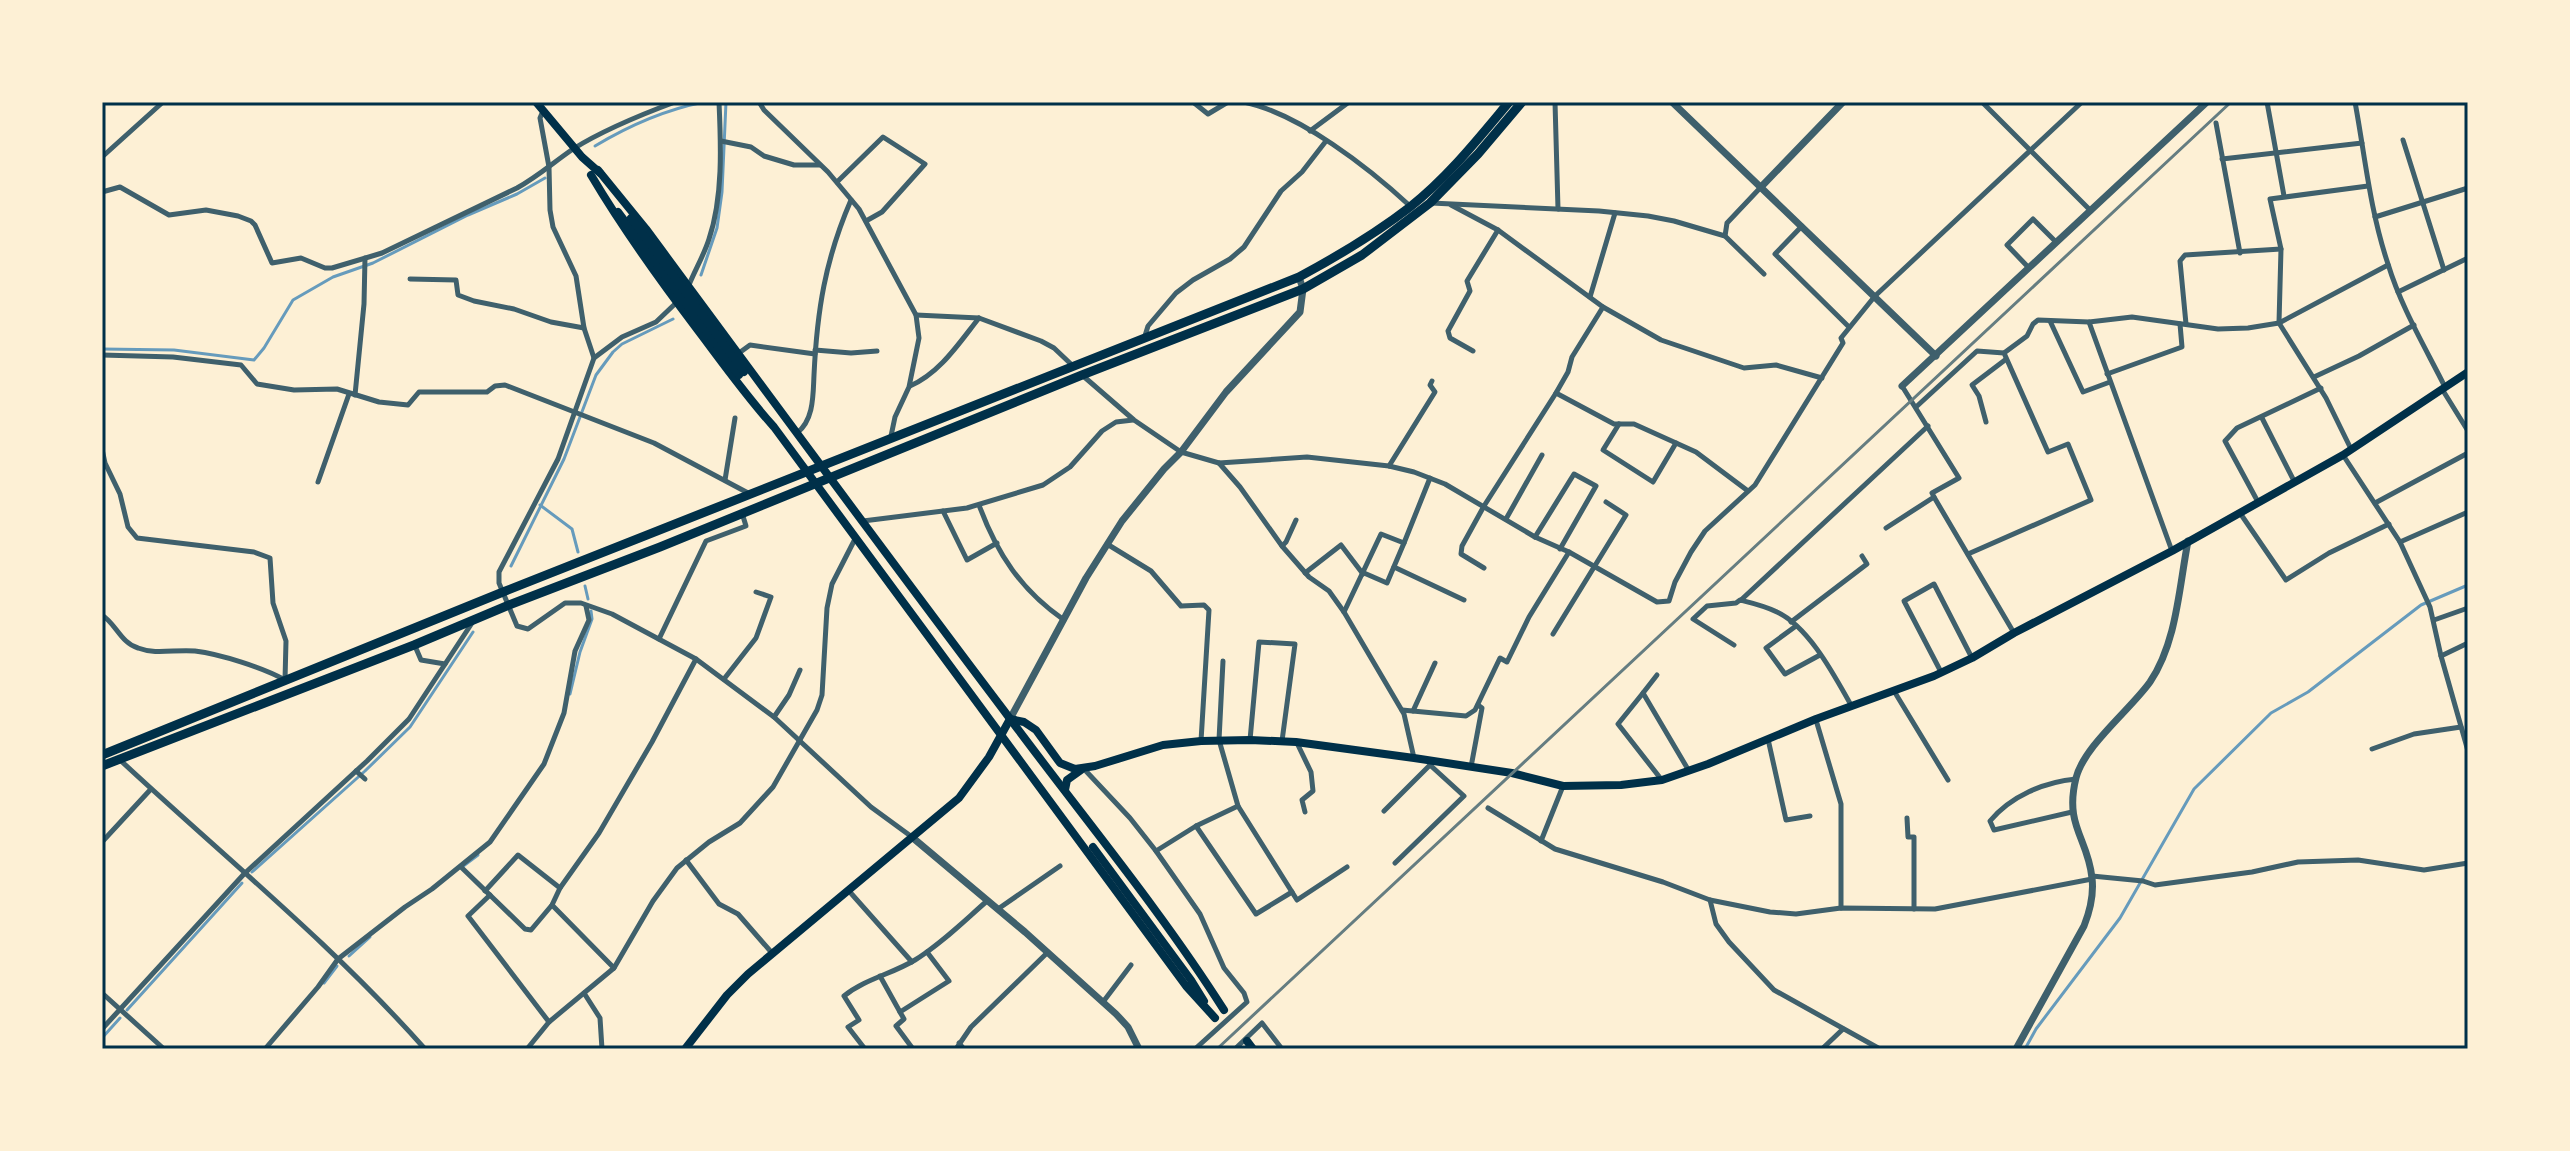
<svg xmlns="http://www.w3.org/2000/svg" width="2570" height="1151" viewBox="0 0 2570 1151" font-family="'PT Sans',sans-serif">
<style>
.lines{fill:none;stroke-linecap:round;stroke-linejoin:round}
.stream{stroke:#669bbc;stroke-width:3}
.minor{stroke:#3f606c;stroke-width:5}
.tertiary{stroke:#3f606c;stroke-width:7}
.secondary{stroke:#003049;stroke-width:8}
.trunk{stroke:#003049;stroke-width:9}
.rail{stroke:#657d81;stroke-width:3}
.neatline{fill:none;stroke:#003049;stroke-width:3}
</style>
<rect width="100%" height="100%" fill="#fdf0d5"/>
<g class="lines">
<g class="stream">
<path d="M595 146C630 125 664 110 704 102"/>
<polyline points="701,275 717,228 722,192 726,102"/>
<polyline points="102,349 174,350 254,360 264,348 293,300 333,277 373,263 468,215 517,194 545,178"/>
<polyline points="540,505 572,529 578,552"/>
<polyline points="511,566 564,459 596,375 613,352 622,344 673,319"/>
<polyline points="585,586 588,599"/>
<polyline points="570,694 580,652 592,619 591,611"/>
<polyline points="462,867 478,855"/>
<polyline points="252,872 365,771 410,727 473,632"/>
<polyline points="349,956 370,937"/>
<polyline points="324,983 337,966"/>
<polyline points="127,1010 242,883"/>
<polyline points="102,1038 120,1018"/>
<polyline points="2025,1049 2036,1029 2120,918 2194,789 2271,713 2308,692 2421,605 2468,585"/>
</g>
<g class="minor">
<polyline points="759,102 764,110 828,172 859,209 916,315 919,338 909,387 895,417 891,436"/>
<polyline points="1193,102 1208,114 1228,102"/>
<path d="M1244 102C1300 114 1369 168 1410 206"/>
<polyline points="1555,102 1558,209"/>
<polyline points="1982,102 2091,211"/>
<polyline points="2267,102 2284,196"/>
<path d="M2355 102C2365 156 2370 211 2388 264 2401 307 2425 347 2445 387"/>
<polyline points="543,111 540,118 549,167 550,210 553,227 576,276 584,328 594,358 558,459 499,572 499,583 517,626 528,629 565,603 581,603 612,614 696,659 774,717 871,807 912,837"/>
<polyline points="2216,123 2240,253"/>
<polyline points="1310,131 1349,102"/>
<polyline points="2403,140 2444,270"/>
<polyline points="721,141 751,147 764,156 794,165 820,165"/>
<polyline points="102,157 163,102"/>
<polyline points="2222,159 2362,143"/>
<polyline points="837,182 883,137 925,164 882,212 866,221"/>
<path d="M102 192 120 187 169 215 206 210 238 216 251 221 255 225 272 263 301 258 325 268H332L382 253 517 188C537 177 554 162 573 149 605 129 640 115 675 102"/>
<polyline points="1431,203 1599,211 1648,216 1674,221 1725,236 1764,274"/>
<polyline points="1451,205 1498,230 1603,307 1661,340 1744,368 1776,365 1822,378"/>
<polyline points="2375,217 2468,188"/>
<polyline points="1802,226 1775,254 1849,327"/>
<polyline points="1725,236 1727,223 1761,187"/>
<polyline points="2029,268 2007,245 2033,219 2056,242"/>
<polyline points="410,279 456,280 458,295 474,301 514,309 551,322 584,328"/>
<path d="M689 285C695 270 704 255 709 239 723 197 721 146 719 102"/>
<polyline points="2398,292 2468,258"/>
<polyline points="1590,297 1615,213"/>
<polyline points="916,315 979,318 1041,341 1054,348 1073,366"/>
<polyline points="2050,321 2083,392 2110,382"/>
<polyline points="2089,322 2172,551"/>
<polyline points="2186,324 2180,261 2185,255 2281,249"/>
<polyline points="1144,339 1148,326 1176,293 1193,280 1230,259 1244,247 1281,191 1302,172 1326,141"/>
<polyline points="815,350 851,353 877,351"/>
<polyline points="1473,351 1450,338 1448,331 1470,291 1467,281 1498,230"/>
<polyline points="739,353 750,345 815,354"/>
<polyline points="2004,353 2027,336 2033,324 2038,320 2089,322 2132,317 2218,329 2248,328 2279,323 2388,265"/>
<polyline points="102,355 173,357 241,365 257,384 294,390 337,389 379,402 408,405 419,392 487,392 495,386 505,385 654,443 750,494"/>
<polyline points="594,358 622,337 656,322 677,302"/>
<polyline points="2107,374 2182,347 2180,324"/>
<polyline points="1082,375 1134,420 1181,452 1219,463 1307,457 1389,466 1414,472 1445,484 1535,537 1569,552 1657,602 1669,601 1675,582 1691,552 1705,531 1755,485 1843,343 1841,338 1875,296 2082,102"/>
<polyline points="2314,377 2359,356 2414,325"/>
<path d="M910 386C940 373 959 343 979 318"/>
<polyline points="2442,389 2468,431"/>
<polyline points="1556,393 1614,424 1634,424 1696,452 1748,491"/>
<polyline points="355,395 364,304 365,258"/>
<polyline points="1916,407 1977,351 2004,353 2048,452 2068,444 2091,500 1968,554"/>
<polyline points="2262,418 2294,481"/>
<polyline points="1986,422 1979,396 1972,385 2005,360"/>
<polyline points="1619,424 1603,450 1653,482 1676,443"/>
<path d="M797 433C814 420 813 395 814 375 817 311 825 260 851 200"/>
<path d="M102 449 105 463 120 494 128 527 137 538 254 552 270 558 273 603 286 641 285 680C264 668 220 654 195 651 176 649 156 655 138 648 121 643 116 624 102 615"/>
<polyline points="2351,449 2326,398 2279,323 2281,249 2270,199 2368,186"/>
<polyline points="2343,455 2400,542 2430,607 2441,656 2468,751"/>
<polyline points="1219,463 1240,487 1282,546 1309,577 1329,591 1344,612 1404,714 1414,758"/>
<polyline points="1389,466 1435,392 1430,385 1432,381"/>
<polyline points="725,480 735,418"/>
<polyline points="318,482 349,394"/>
<polyline points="1934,497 2014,633"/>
<polyline points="2258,502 2225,441 2237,428 2321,388"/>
<polyline points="2375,503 2468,453"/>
<path d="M979 505C997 554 1021 590 1064 620"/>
<polyline points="943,511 967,560 997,543"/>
<polyline points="2240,513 2286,580 2329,553 2389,524"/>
<polyline points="1506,519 1542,455"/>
<polyline points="863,521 967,508 1043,485 1070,467 1102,431 1116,422 1133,420"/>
<polyline points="1886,528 1934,497 1932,493 1959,478 1902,386"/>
<polyline points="1535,537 1574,474 1596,486 1560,549"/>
<polyline points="2400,542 2468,512"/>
<polyline points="1107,544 1151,571 1181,606 1204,605 1209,610 1201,741"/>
<polyline points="1282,546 1286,542 1296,520"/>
<polyline points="1394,567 1464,600"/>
<polyline points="1484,568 1461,554 1462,546 1484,506 1556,393 1568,372 1572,357 1603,307"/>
<polyline points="1305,573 1341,545 1363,574"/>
<polyline points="1364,573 1387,583 1404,543"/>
<polyline points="1741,600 1928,426"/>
<polyline points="1344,612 1381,534 1404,543 1430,478"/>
<polyline points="2434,620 2468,608"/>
<polyline points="1791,622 1867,564 1862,556"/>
<polyline points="1796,626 1766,648 1785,674 1820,655"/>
<polyline points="1553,634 1626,515 1606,502"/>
<polyline points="659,639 706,541 746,526 742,513"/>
<path d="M1734 645 1693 619 1707 606 1736 603 1740 600C1752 603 1765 606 1777 612 1809 627 1834 675 1851 705"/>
<polyline points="415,646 421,660 445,664"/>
<polyline points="2441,656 2468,643"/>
<polyline points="1223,661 1219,740 1238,806 1297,900 1347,867"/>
<polyline points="1941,672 1904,601 1934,584 1972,658"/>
<polyline points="724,679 756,638 771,597 756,592"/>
<polyline points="1894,691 1948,780"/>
<polyline points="1643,693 1657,675"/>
<polyline points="1402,710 1466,716 1475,710 1500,658 1507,662 1529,617 1569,552"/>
<polyline points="1413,711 1435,663"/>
<polyline points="774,717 789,695 800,670"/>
<polyline points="1816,720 1841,804 1841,908"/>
<polyline points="1768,739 1786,820 1810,816"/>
<polyline points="1250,740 1259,642 1295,644 1282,741"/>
<polyline points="1297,743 1311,772 1313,791 1302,800 1305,812"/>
<polyline points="2372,749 2414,734 2461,727"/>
<path d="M119 759C222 855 332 944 425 1049"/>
<polyline points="1471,767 1482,708 1478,705"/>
<polyline points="1084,769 1130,818 1156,851 1200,914 1224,968 1244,993 1247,1002 1195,1049"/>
<polyline points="356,771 365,779"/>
<polyline points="1661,779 1618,724 1643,693 1689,771"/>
<polyline points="1488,808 1555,849 1663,882 1710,900 1770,912 1796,914 1841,908 1935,909 2092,879"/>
<polyline points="1384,811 1431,764"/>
<path d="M2072 812 1994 830 1990 821C2011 796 2044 782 2076 779"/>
<polyline points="1907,818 1908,837 1914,837 1914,909"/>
<polyline points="1196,826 1256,914 1292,892"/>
<polyline points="1541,841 1563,786"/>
<polyline points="102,842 151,789"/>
<polyline points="1156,851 1196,826 1238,806"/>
<polyline points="686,860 719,904 738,914 772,953"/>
<polyline points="1395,863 1464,796 1430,765"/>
<polyline points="461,867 525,929 531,930 552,905 560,888 599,833 652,742 696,659"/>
<polyline points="2092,876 2143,881 2155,885 2252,872 2298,862 2358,860 2424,870 2468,863"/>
<polyline points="485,891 518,855 560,888"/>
<polyline points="849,891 912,962"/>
<polyline points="490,895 468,916 549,1022"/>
<polyline points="1710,900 1716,924 1729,942 1774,990 1880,1049"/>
<polyline points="552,905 614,968"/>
<polyline points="998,909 1060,866"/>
<polyline points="880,976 900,1012 949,981 927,952"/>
<polyline points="102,993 164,1049"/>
<polyline points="584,993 600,1018 602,1049"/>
<polyline points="1103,1002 1131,965"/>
<polyline points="900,1012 904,1019 896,1026 913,1049"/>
<polyline points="102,1029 244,874 367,761 409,719 472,623"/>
<polyline points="959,1043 964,1049"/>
<polyline points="265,1049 318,987 338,959 405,907 432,889 490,842 544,764 564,713 575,651 589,620 586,606"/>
<polyline points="527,1049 549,1022 614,968 653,901 677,868 709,842 740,823 773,787 817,710 822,695 827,608 832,584 855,539"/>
<path d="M865 1049 848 1027 859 1020 844 996C865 979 892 974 915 960 941 944 964 921 987 901"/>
<polyline points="956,1049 971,1027 1048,952"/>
<polyline points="1235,1049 1262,1023 1282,1049"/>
<polyline points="1822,1049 1843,1029"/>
</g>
<g class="tertiary">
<polyline points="1672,102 1936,356"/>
<polyline points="1761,187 1843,102"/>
<polyline points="1902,386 2207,102"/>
<polyline points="1010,719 1086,578 1122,521 1164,469 1181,452 1226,392 1300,312 1303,289 1299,277"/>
<polyline points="913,838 1025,932 1116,1014 1128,1027 1139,1049"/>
<path d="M2016 1049 2084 926C2090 911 2094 895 2092 878 2088 838 2064 826 2076 778 2084 746 2130 710 2150 682 2177 642 2179 587 2188 541"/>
</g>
<g class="secondary">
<polyline points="536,102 582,157 600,173"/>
<path d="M598 170 646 229C765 390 884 552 1005 712 1078 811 1158 906 1224 1010"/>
<path d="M591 175C623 229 659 279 697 329 722 362 746 396 774 427L1186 986 1215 1018"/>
<polyline points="618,212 739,375"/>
<polyline points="631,218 744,372"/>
<polyline points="1065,790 1067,780 1081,770"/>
<polyline points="1093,847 1191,980 1204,1001"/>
<polyline points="1247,1041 1253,1049"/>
<polyline points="685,1049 727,995 748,974 959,798 989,757 1010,719 1024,722 1036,730 1060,763 1075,769 1095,766 1163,745 1201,741 1250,740 1296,742 1414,758 1512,773 1563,786 1621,785 1662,780 1708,764 1816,719 1934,676 1972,658 2014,633 2172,551 2343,455 2468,372"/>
</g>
<g class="trunk">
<path d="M102 755 503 592 1299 277C1338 256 1375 234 1410 207 1448 177 1478 139 1509 102"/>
<polyline points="102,766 414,645 509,605 660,547 1082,375 1303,289 1362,255 1430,203 1478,154 1522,102"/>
</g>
<polyline class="rail" points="1217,1049 2231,102"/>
</g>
<rect width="2570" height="1151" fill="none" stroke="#fdf0d5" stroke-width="208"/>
<rect x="104" y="104" width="2362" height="943" class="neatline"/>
</svg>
